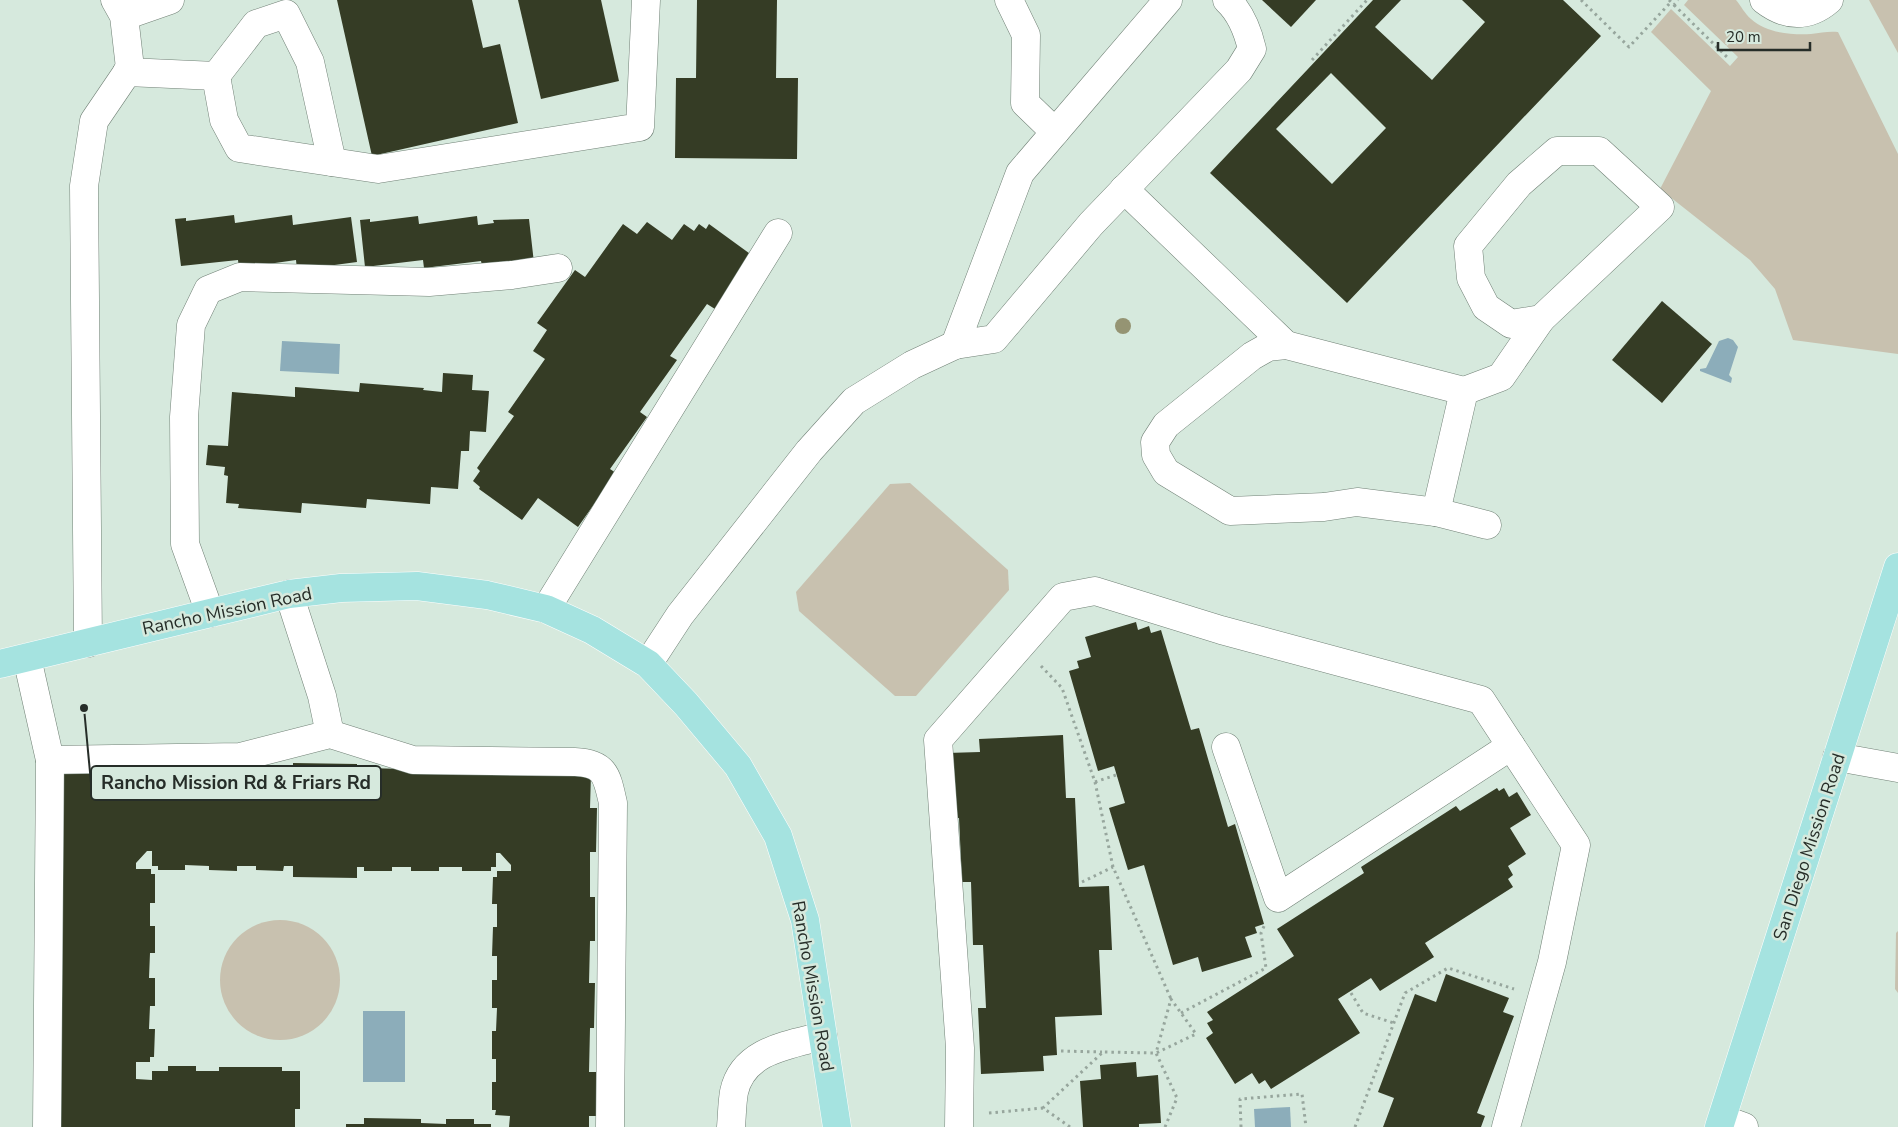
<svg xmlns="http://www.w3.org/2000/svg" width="1898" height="1127" viewBox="0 0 1898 1127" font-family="'Nunito Sans',sans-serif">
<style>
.green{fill:#c8c1af}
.water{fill:#8cadba}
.building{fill:#353c25;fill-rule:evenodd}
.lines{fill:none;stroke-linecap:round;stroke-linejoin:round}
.minor-casing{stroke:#718176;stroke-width:29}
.major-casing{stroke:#fff;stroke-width:29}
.path{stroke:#97a69d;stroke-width:3;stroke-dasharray:2.5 4;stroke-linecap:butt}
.minor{stroke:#fff;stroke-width:28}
.major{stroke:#a5e3e0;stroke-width:28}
.tree{fill:#959473}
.labels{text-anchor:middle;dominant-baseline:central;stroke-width:5;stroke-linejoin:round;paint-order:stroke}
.street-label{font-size:18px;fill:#262d28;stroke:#d6e9dd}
.leader{fill:none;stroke:#262d28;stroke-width:2}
.callout-dot{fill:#262d28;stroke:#d6e9dd;stroke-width:2}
.callout{fill:#d6e9dd;stroke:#262d28;stroke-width:2}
.callout-label{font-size:19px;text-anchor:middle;font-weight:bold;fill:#262d28}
</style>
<rect width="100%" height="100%" fill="#d6e9dd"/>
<g class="green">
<path d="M1688 0H1736C1741 6 1745 14 1751 19 1766 33 1791 35 1811 34 1821 33 1828 31 1838 32L1898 154V354L1793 340 1775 289 1750 260 1660 189 1711 91 1651 32 1671 9 1730 66 1738 57 1684 5Z"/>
<polygon points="1869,0 1898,0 1898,53 1870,2"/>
<polygon points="910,483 1008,570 1009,590 916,696 895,696 799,611 796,592 890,484"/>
<circle cx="280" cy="980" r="60"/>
<polygon points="1898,931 1898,993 1895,989 1896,933"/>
</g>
<g class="water">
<polygon points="1728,338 1733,340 1738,347 1729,375 1732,378 1731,383 1700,371 1700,369 1706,368 1719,341"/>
<polygon points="282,341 340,344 339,374 280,371"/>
<rect x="363" y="1011" width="42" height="71"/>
<polygon points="1290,1107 1291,1127 1255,1127 1254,1109"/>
</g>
<g class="building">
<polygon points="337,0 472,0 483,48 500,44 518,123 372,156"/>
<polygon points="518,0 601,0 619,81 541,99"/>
<polygon points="697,0 777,0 776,78 798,78 797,159 675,158 676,78 696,78"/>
<polygon points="1262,0 1316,0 1291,27"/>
<path d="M1373 0H1401L1375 27 1432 80 1485 22 1462 0H1563L1601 36 1347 303 1210 173ZM1331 73 1386 128 1332 184 1276 129Z"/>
<polygon points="234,215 235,223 292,215 293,225 351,217 357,262 297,270 296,260 239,268 238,260 181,266 175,219 186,218 186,221"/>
<polygon points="418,216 419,224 477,216 478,225 494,223 493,220 529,219 534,263 483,270 481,261 424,268 423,260 365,267 360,220 370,219 370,222"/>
<polygon points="647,222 672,240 684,224 694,231 699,224 706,229 709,224 753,256 715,309 707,304 670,356 677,360 640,412 647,417 610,469 616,473 578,527 538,498 522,520 479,489 480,487 473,481 480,471 477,468 514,416 508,412 545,359 533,351 547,330 537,323 575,270 585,277 623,224 637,234"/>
<polygon points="1662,301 1712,344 1662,403 1612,360"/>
<polygon points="443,373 473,375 472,390 489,391 486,432 470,431 469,451 461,451 458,489 431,487 430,504 367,499 366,508 302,503 301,513 238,508 239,504 226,503 228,476 224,475 225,467 206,465 208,445 228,446 232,392 295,397 295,387 359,392 360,383 424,388 423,390 442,392"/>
<polygon points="1136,622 1138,630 1149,626 1151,633 1161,630 1191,730 1199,728 1228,827 1235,824 1264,924 1255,927 1257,933 1245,937 1252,957 1202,972 1198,957 1173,965 1144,865 1128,870 1109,808 1125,803 1114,766 1098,771 1069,671 1079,668 1077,661 1091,657 1085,637"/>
<polygon points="1063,735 1066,798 1075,798 1079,887 1109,886 1112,950 1099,950 1102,1015 1055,1017 1057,1055 1043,1056 1044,1071 981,1074 978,1008 986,1008 983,945 973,945 971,882 962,882 959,818 950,819 947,753 980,752 979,739"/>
<polygon points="293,763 357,764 357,772 366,772 366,768 591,774 590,808 597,808 596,852 590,852 590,897 595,897 595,941 590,941 589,983 595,983 594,1028 590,1028 589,1072 596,1072 596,1116 589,1116 589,1127 509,1127 510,1116 495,1115 496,1110 492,1110 492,1082 496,1082 496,1059 492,1059 492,1031 496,1031 497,1008 492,1008 492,980 497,980 497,956 492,956 493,927 497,927 497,904 492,904 493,877 497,877 497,871 511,871 511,865 500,853 496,853 496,867 491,867 491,871 462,871 462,867 439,867 439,871 411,871 411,867 392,867 392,871 364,871 364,867 357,867 357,878 293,877 293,866 284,866 283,871 256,870 256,866 237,866 237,871 209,870 209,866 185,865 185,870 158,870 158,866 152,866 152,851 147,851 136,863 136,869 151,869 151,874 155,874 155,903 150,903 150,926 155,926 155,953 150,953 149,978 155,978 155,1006 150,1006 149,1029 155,1029 154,1057 150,1057 150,1062 136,1062 136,1079 152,1080 152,1071 168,1071 168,1066 196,1066 196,1071 219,1071 219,1067 282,1067 282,1071 300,1071 300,1109 295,1109 295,1127 55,1127 57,770 237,772 237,767 282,768 282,771 293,771"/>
<polygon points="1497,788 1499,791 1504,788 1509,797 1517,792 1531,815 1510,828 1526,854 1508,866 1513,875 1508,879 1513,887 1425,943 1434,957 1380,991 1371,978 1338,999 1360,1033 1271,1089 1265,1080 1259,1084 1252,1073 1235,1084 1206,1038 1213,1033 1207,1023 1213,1020 1207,1012 1294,956 1277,929 1364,873 1361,867 1456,806 1460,811"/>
<polygon points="1446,974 1509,998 1503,1012 1514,1016 1477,1113 1485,1116 1481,1127 1383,1127 1394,1098 1378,1092 1415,994 1436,1002"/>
<polygon points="1136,1062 1137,1077 1158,1075 1161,1123 1139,1124 1139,1127 1083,1127 1080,1081 1101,1079 1100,1065"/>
<polygon points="364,1118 421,1119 421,1123 446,1124 446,1119 474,1119 474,1124 491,1124 491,1127 346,1127 346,1124 364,1124"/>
</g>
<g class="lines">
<defs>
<g id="minor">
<polyline points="1009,0 1026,35 1025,103 1055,132"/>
<path d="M1168 0 1020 173 955 345 994 339 1091 224 1239 70 1252 49C1248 32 1240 12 1227 0"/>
<path d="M1764 0C1786 17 1808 18 1829 0"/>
<polyline points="124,16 170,0"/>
<polyline points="127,72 216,76 224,120 239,148 378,169 640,127 646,0"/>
<polyline points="216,76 256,24 286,14 310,62 332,162"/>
<polygon points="1557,151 1599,151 1660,207 1541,319 1511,324 1486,307 1471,278 1468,246 1519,184"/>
<polyline points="1124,189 1286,345"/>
<polyline points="1464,391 1286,345 1268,347 1252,356 1166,425 1155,442 1156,455 1166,472 1230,511 1324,507 1357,502 1436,512 1487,525"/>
<polyline points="1436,512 1464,391 1501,377 1541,319"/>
<polyline points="289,594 322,696 330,734"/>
<polyline points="546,609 778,233"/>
<polyline points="210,613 185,544 184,417 191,325 208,290 240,277 429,282 512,275 558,268"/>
<polyline points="88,643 84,186 94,121 130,68 124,16 115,0"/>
<polyline points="27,658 50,760 47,1127"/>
<polyline points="648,664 680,615 809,451 854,401 912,365 955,345"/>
<polyline points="1226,747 1278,898 1511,746"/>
<polyline points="1837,757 1898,768"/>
<path d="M50 760 240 757 330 734 413 760 575 762C606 763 607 777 613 803L610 1127"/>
<polyline points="1722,1119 1744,1127"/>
<path d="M731 1127C732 1116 732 1103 734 1092 743 1050 789 1045 823 1036"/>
<polyline points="959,1127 960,1048 938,740 1063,597 1095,591 1221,630 1481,700 1576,845 1552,962 1506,1127"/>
</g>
<g id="major">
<polyline points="0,664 289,594 341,588 417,586 487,595 546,609 592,630 648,664 686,704 738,766 778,836 805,920 837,1127"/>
<polyline points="1719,1127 1898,567"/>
</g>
</defs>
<use href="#minor" class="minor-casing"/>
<use href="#major" class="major-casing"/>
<g class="path">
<polyline points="1581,0 1629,47 1671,2"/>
<polyline points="1669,0 1674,5 1678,0"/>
<polyline points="1674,5 1728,58"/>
<polyline points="1312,60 1367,0"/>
<polyline points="1041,666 1062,688 1095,782 1113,867 1171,999"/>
<polyline points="1095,782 1116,775"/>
<polyline points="1082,882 1113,867"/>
<polyline points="1351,993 1363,1013 1394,1023"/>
<polyline points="1181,1013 1266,968 1261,933 1265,924"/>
<polyline points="1061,1051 1102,1052"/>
<polyline points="989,1113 1043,1108"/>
<polyline points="1070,1127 1043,1108 1103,1052 1156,1053 1196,1034 1171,999 1156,1053 1177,1098 1165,1127"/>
<polyline points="1241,1127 1240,1099 1302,1094 1306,1127"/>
<polyline points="1355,1127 1405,993 1448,968 1514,989"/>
</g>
<use href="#minor" class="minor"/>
<use href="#major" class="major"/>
</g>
<circle class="tree" cx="1123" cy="326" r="8"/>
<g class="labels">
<g class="street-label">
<text transform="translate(227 611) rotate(-12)">Rancho Mission Road</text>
<text transform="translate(1809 847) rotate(-72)">San Diego Mission Road</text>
<text transform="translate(813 986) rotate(80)">Rancho Mission Road</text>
</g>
</g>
<path class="leader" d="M84 708L91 783"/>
<circle class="callout-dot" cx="84" cy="708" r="5"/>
<rect class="callout" x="91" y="766" width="290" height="34" rx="5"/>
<g class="callout-label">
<text x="236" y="789">Rancho Mission Rd &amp; Friars Rd</text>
</g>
<path d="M1718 42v8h92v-8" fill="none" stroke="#262d28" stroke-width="2.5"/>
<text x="1726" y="42" font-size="15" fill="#262d28" stroke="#d6e9dd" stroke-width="4" paint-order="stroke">20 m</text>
</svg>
